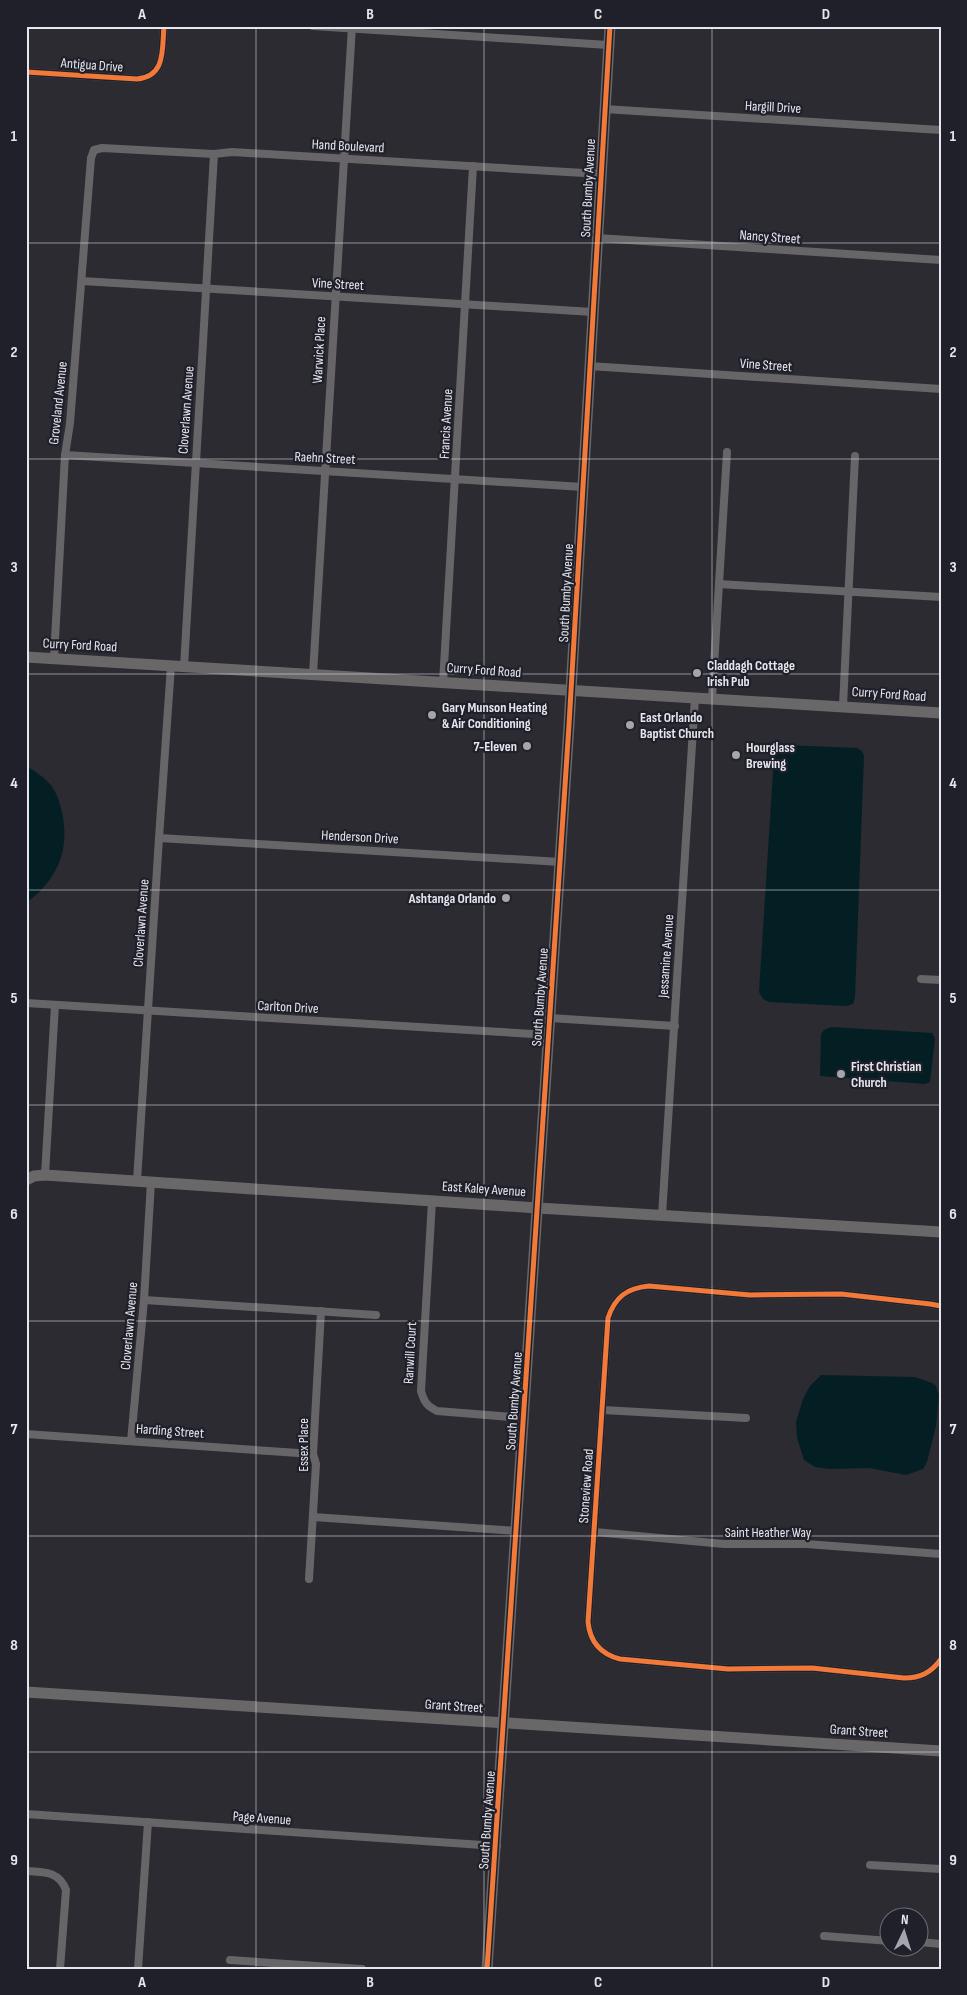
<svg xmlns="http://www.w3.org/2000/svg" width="967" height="1995" viewBox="0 0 967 1995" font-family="'Sofia Sans Condensed',sans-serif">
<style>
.water{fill:#041f23}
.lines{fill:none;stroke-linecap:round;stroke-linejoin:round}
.street{stroke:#676567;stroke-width:8}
.secondary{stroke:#6a6769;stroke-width:11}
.cycleway-casing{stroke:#1f202a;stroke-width:8}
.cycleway{stroke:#f17a3a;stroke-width:5}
.grid{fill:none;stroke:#e6e7ee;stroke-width:1;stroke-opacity:0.55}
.poi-dot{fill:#a5a5ac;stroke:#1f202a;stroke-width:2}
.labels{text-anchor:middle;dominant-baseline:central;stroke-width:4.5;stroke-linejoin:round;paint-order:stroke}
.street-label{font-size:14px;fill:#e6e7ee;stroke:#1f202a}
.poi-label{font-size:14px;font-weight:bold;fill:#e6e7ee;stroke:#1f202a;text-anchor:start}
.neatline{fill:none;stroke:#e6e7ee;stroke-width:2}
.grid-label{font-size:16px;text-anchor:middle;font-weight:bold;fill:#e6e7ee}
</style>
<rect width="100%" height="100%" fill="#2b2b31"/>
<g class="water">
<polygon points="784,745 857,748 862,751 864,756 855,997 853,1004 846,1006 769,1002 763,999 759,992 774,756 777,749"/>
<path d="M26 766C36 772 46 778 53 788 58 796 61 807 63 817 69 853 56 881 26 903Z"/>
<polygon points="831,1027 932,1033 935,1038 930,1082 925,1084 820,1076 821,1034 824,1030"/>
<polygon points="821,1375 915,1377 932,1383 936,1386 939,1395 936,1426 927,1462 923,1469 906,1475 869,1468 829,1469 815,1467 804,1460 797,1438 796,1422 803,1399 810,1386"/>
</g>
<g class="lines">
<g class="street">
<polyline points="313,26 608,45"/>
<path d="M26 72 137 79C166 76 162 50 164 26"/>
<polyline points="604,109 941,130"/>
<polyline points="597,238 941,260"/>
<polyline points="82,281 593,312"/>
<polyline points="589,366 941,389"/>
<polyline points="65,455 583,487"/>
<polyline points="719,584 941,597"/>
<polyline points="54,658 65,455 70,423 91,158 94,150 102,148 214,154 232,152 601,174"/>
<polyline points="184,667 214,154"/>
<polyline points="313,674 352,26"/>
<polyline points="443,683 473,166"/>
<polyline points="712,699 727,452"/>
<polyline points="843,706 855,456"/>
<polyline points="159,838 561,862"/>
<polyline points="921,979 941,980"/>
<polyline points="26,1003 549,1035"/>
<polyline points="550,1018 675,1026"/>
<polyline points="45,1175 55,1005"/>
<polyline points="137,1181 159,838 171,666"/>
<path d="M432 1201 421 1391C424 1402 427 1406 437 1411L524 1418"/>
<polyline points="662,1215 695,698"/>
<polyline points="144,1300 376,1315"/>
<path d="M941 1306 930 1304 841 1294 750 1295 649 1286C627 1288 615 1297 608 1318L588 1622C590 1642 600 1654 620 1659L728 1669 812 1668 904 1678C920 1678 931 1673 941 1659"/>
<polyline points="603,1410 746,1418"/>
<polyline points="26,1434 313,1454"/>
<polyline points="131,1441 144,1300 151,1182"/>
<polyline points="313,1517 517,1531"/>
<polyline points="595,1532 724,1544 806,1544 941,1554"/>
<polyline points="309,1579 316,1464 313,1454 321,1311"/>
<polyline points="26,1814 497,1846"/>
<polyline points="870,1865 941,1869"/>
<path d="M26 1871C44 1872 59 1871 66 1890L60 1969"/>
<polyline points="824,1936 890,1941"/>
<polyline points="920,1942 941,1944"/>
<polyline points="230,1960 362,1969"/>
<polyline points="138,1969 148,1822"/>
</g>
<g class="secondary">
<polyline points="26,657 941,713"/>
<polyline points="26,1180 34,1176 45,1175 538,1208 941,1232"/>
<polyline points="26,1692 941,1751"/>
<polyline points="487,1969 569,725 610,26"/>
</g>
<defs>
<g id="cycleway">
<path d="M26 72 137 79C166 76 162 50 164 26"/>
<path d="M941 1306 930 1304 841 1294 750 1295 649 1286C627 1288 615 1297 608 1318L588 1622C590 1642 600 1654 620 1659L728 1669 812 1668 904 1678C920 1678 931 1673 941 1659"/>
<polyline points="487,1969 569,725 610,26"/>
</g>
</defs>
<use href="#cycleway" class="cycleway-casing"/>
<use href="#cycleway" class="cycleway"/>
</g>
<path class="grid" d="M256 26V1969M484 26V1969M712 26V1969M26 243H941M26 459H941M26 674H941M26 890H941M26 1105H941M26 1321H941M26 1536H941M26 1752H941"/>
<g class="poi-dot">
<circle cx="697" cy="673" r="5"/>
<circle cx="432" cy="715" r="5"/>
<circle cx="630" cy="725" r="5"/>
<circle cx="527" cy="746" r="5"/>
<circle cx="736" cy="755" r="5"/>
<circle cx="506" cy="898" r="5"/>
<circle cx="841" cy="1074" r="5"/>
</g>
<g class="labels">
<g class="street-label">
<text transform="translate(92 65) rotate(4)">Antigua Drive</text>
<text transform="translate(773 107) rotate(3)">Hargill Drive</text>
<text transform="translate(348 146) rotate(3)">Hand Boulevard</text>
<text transform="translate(588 188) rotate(-87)">South Bumby Avenue</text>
<text transform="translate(770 237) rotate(4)">Nancy Street</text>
<text transform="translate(338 284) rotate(3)">Vine Street</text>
<text transform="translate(319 350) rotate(-87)">Warwick Place</text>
<text transform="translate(766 365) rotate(4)">Vine Street</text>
<text transform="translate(58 403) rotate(-84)">Groveland Avenue</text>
<text transform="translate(186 410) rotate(-86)">Cloverlawn Avenue</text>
<text transform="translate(446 424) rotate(-87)">Francis Avenue</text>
<text transform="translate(325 458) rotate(3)">Raehn Street</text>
<text transform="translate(566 593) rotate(-87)">South Bumby Avenue</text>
<text transform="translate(80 645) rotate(3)">Curry Ford Road</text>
<text transform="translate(484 670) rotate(4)">Curry Ford Road</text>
<text transform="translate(889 694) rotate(4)">Curry Ford Road</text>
<text transform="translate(360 837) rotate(3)">Henderson Drive</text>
<text transform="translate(141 923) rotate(-86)">Cloverlawn Avenue</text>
<text transform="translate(666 956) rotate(-86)">Jessamine Avenue</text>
<text transform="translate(540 997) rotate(-86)">South Bumby Avenue</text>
<text transform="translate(288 1007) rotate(3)">Carlton Drive</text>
<text transform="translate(484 1189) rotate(4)">East Kaley Avenue</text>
<text transform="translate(129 1326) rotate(-85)">Cloverlawn Avenue</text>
<text transform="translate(410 1353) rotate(-87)">Ranwill Court</text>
<text transform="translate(514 1401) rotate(-86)">South Bumby Avenue</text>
<text transform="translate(170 1431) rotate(4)">Harding Street</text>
<text transform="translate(303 1445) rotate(-90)">Essex Place</text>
<text transform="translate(586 1486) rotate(-86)">Stoneview Road</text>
<text x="768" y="1532">Saint Heather Way</text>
<text transform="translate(454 1706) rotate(4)">Grant Street</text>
<text transform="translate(859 1731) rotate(4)">Grant Street</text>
<text transform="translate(262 1818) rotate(4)">Page Avenue</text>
<text transform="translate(487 1820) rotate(-86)">South Bumby Avenue</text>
</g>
<g class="poi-label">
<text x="707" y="665">Claddagh Cottage<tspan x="707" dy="16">Irish Pub</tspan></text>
<text x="442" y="707">Gary Munson Heating<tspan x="442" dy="16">&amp; Air Conditioning</tspan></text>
<text x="640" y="717">East Orlando<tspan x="640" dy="16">Baptist Church</tspan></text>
<text x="517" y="746" text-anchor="end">7-Eleven</text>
<text x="746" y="747">Hourglass<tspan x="746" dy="16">Brewing</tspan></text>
<text x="496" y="898" text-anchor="end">Ashtanga Orlando</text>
<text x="851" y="1066">First Christian<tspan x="851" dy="16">Church</tspan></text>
</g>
</g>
<rect width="967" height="1995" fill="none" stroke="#1f202a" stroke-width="55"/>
<g transform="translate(904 1932) rotate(4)"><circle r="24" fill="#1f202a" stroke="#6f7078"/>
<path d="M0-4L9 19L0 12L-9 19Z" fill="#a5a5ac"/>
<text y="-8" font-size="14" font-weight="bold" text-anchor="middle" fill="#e6e7ee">N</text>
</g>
<rect x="28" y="28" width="912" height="1940" class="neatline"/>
<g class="grid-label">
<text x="142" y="19">A</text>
<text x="370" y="19">B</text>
<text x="598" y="19">C</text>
<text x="826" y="19">D</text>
<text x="14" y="141">1</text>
<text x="953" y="141">1</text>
<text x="14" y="357">2</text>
<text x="953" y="357">2</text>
<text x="14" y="572">3</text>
<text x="953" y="572">3</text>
<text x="14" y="788">4</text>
<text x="953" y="788">4</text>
<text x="14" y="1003">5</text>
<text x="953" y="1003">5</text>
<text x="14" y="1219">6</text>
<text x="953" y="1219">6</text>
<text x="14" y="1434">7</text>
<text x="953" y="1434">7</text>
<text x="14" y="1650">8</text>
<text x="953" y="1650">8</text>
<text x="14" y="1865">9</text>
<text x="953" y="1865">9</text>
<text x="142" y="1987">A</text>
<text x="370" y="1987">B</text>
<text x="598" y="1987">C</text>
<text x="826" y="1987">D</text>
</g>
</svg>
